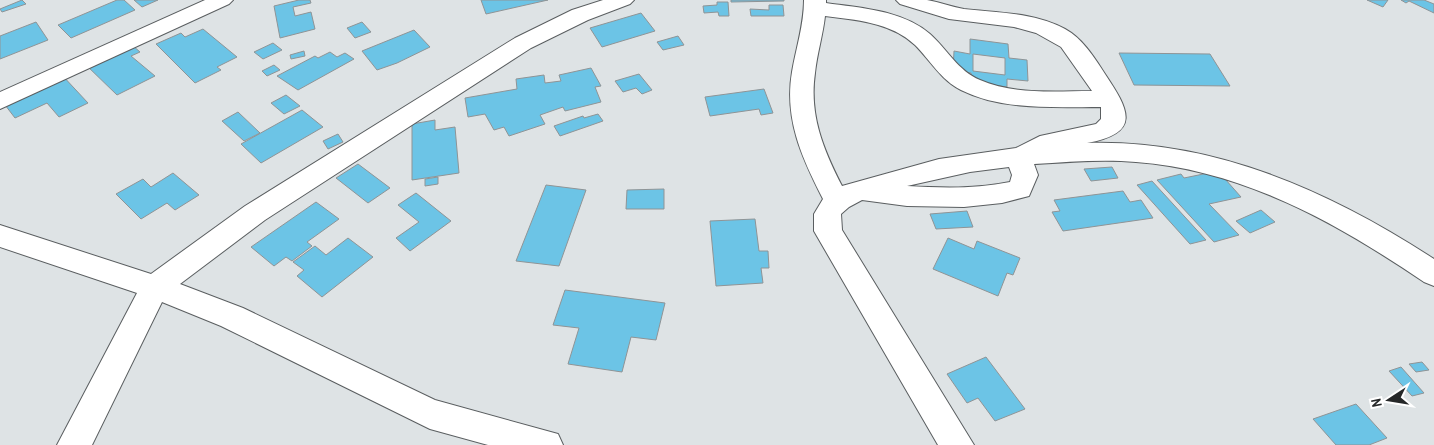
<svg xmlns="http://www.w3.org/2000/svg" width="1434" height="445" viewBox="0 0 1434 445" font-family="'Archivo Narrow',sans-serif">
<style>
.building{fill:#6cc4e6;stroke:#8f9496;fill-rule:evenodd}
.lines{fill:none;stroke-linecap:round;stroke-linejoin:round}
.minor-casing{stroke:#5a5e60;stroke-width:2}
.minor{fill:#fff;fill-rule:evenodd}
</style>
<rect width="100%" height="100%" fill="#dee3e5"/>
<g class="building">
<polygon points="22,0 26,4 2,12 0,9"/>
<polygon points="117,0 124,0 135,10 71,38 58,25"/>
<polygon points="134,0 158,0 142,7"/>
<polygon points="299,0 310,0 311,3 293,7 295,16 311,12 315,29 280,38 274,6"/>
<polygon points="481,0 548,0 486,14"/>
<polygon points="731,0 784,0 784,1 731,2"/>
<polygon points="1367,0 1388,0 1383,7"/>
<polygon points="1401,0 1424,0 1434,4 1434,13 1409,1 1406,3"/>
<polygon points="717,2 728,2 729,16 719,16 718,12 704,13 703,6 717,5"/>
<polygon points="769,5 783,5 784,16 751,16 750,9 769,10"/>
<polygon points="641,13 655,31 602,47 590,28"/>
<polygon points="36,22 48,40 0,59 0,36"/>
<polygon points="362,22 371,32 355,38 347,28"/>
<polygon points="203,29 237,57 217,67 221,70 195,83 156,44 181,33 185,37"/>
<polygon points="414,30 430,47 397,63 377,70 362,51"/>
<polygon points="678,36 684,45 663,50 657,42"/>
<path d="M970 39 1008 44 1009 58 1027 60 1028 81 1007 79V87L972 82 971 73 953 71 954 51 970 54ZM973 54 1005 58V75L973 71Z"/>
<polygon points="273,43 282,50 263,59 254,52"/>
<polygon points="132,45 140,52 131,56 155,76 117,95 85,64"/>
<polygon points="304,51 305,56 291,59 290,55"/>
<polygon points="330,52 337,57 345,53 354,59 298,90 277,76 315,56 318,58"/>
<polygon points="1119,53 1210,54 1230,86 1134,85"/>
<polygon points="274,65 280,70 267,76 262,71"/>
<polygon points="591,68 601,86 595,87 601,102 565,111 563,107 540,115 545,124 509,136 504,127 494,130 485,114 468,117 465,98 517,89 516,79 544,75 545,83 561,81 559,75"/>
<polygon points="61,74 88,103 59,117 47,103 15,118 2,101"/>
<polygon points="639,74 652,90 642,94 636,88 623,92 615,81"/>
<polygon points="764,89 773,113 761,115 759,109 710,116 705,97"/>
<polygon points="286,95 300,106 284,114 271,103"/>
<polygon points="302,110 323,127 261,163 241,144"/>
<polygon points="238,112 260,133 244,141 222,121"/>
<polygon points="598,114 603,121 560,136 554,126 583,116 584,118"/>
<polygon points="435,120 435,130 455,127 459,173 412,180 412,124"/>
<polygon points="338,134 343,142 328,149 323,141"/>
<polygon points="358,164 390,188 368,203 336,178"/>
<polygon points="1112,167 1118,178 1091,181 1084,169"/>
<polygon points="1218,171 1241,197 1209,204 1239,235 1214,242 1157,180 1181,174 1184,178"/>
<polygon points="173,173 199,195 175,210 167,203 141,219 116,194 143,179 151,187"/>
<polygon points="438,177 438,184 425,186 425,179"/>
<polygon points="1152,181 1206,240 1190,244 1137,185"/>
<polygon points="546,185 586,190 559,266 516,261"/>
<polygon points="664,189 664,209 626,209 627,190"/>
<polygon points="1123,191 1130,202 1141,200 1153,218 1063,231 1052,212 1060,211 1054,200"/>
<polygon points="416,193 451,221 410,251 396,238 419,222 398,205"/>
<polygon points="316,202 339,219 307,242 312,246 292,261 286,257 274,266 251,247"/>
<polygon points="1261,210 1275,222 1250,233 1236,221"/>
<polygon points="967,211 973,227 936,229 930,214"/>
<polygon points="755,219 759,251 768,251 769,268 761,268 763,283 716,286 710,221"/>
<polygon points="348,238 373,257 322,297 297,276 304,270 293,262 315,246 326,255"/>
<polygon points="948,238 974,249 977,241 1020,258 1013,275 1007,273 998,296 933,269"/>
<polygon points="565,290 665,303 656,340 631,337 622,372 568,364 579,328 553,325"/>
<polygon points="986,357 1025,409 995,421 978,398 967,403 947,374"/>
<polygon points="1422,362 1429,370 1416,372 1409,364"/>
<polygon points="1401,367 1424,393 1412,396 1389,371"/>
<polygon points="1356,404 1387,438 1369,445 1336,445 1313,419"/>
</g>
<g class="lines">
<defs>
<g id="minor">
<polygon points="205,0 233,0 229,4 0,109 0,92"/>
<polygon points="603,0 634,0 630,4 588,20 531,48 265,220 180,284 243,308 435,400 558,434 563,445 488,445 430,429 221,326 162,302 92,445 57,445 137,293 0,247 0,225 151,274 245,206 515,38 572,10"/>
<path d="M804 0H826V3C860 8 903 10 930 34 947 49 958 71 980 80 1014 95 1056 91 1092 91L1061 47 1036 33 1014 27 949 19 900 4 896 0C906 0 917 0 927 0 940 2 951 7 964 9 997 13 1034 12 1065 29 1083 39 1094 57 1105 74 1129 110 1142 133 1087 143 1213 139 1330 191 1434 259V286L1424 282C1337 223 1243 170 1136 162 1103 159 1068 162 1034 164L1038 175 1029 196 1002 203 964 207 907 206 862 200 849 207 841 214 842 230 974 445H938L814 231V214L823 199C802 158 784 119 792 72 796 48 804 25 804 0ZM825 16C855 20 891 22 915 45 930 60 941 80 961 90 1003 111 1056 107 1101 107V119L1096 124 1040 136 1016 148 939 159 842 186C823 149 809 115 815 73 817 53 823 35 825 16ZM1009 167 1012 175 1010 182C976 189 941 188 907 186L970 172Z"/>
</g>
</defs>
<use href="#minor" class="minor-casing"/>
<use href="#minor" class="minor"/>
</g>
<g transform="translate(1389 400) rotate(258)" stroke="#ffffff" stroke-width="4" paint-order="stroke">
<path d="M0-4L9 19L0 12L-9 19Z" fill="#252728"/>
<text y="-8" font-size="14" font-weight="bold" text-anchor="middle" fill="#252728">N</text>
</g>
</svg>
